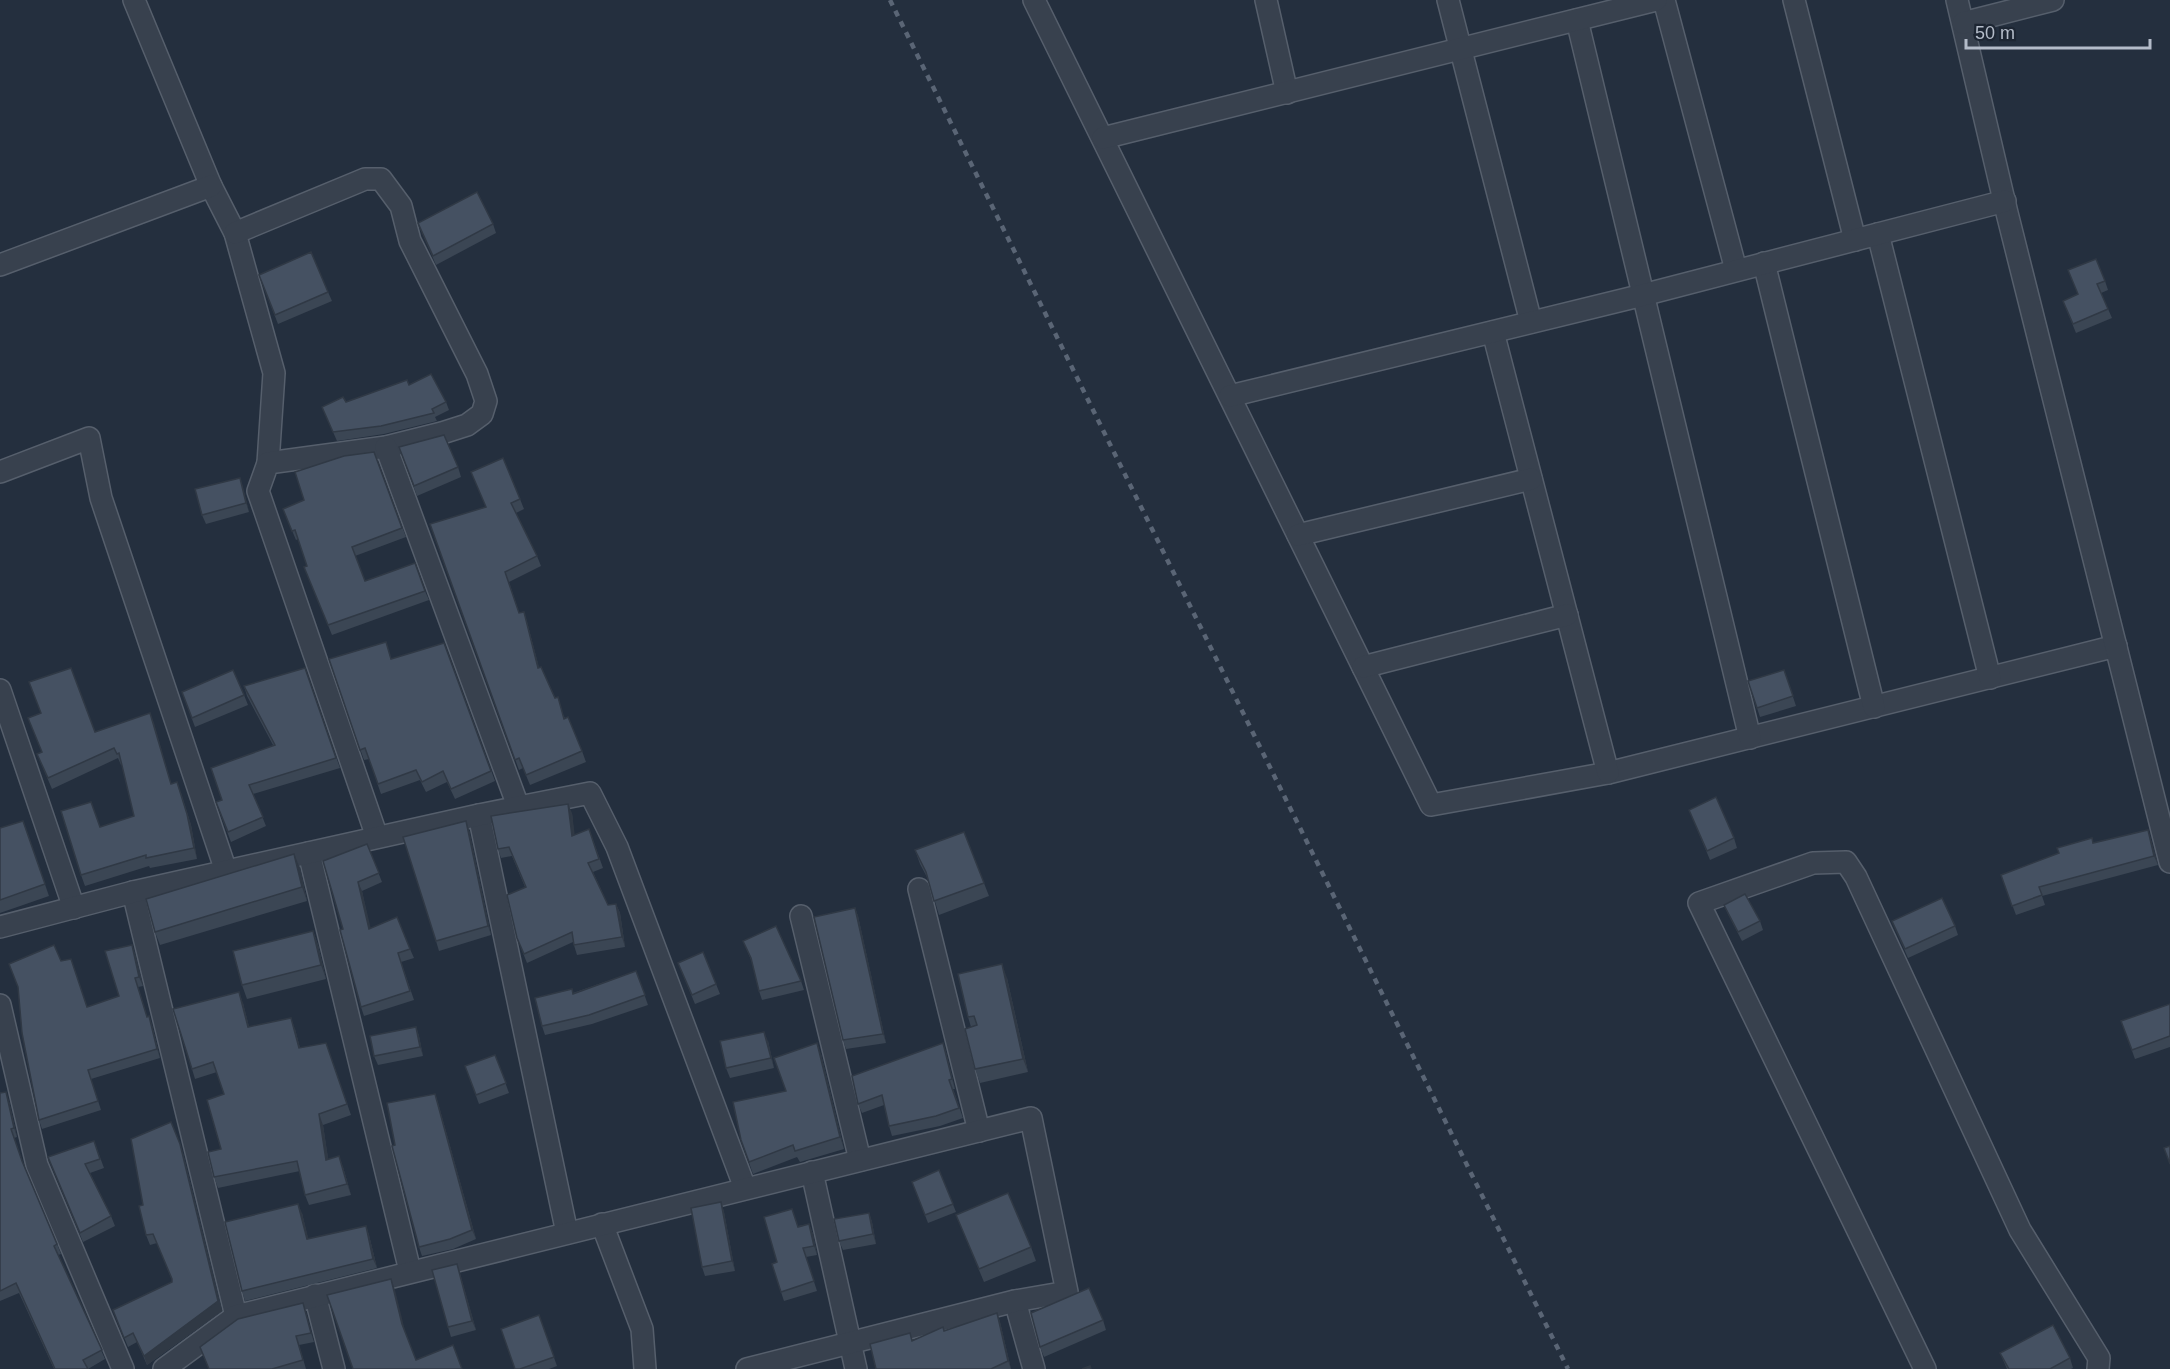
<svg xmlns="http://www.w3.org/2000/svg" width="2170" height="1369" viewBox="0 0 2170 1369" font-family="Arial,sans-serif">
<style>
.lines{fill:none;stroke-linecap:round;stroke-linejoin:round}
.street-casing{stroke:#565f6c;stroke-width:24}
.street{stroke:#38414e;stroke-width:21}
.rail{stroke:#5a6575;stroke-width:4.5;stroke-dasharray:6 6;stroke-linecap:butt}
.wall{fill:#3b4654}
.shaded-wall{fill:#303945}
.building{fill:#455162;stroke:#303945;stroke-width:1.5}
</style>
<rect width="100%" height="100%" fill="#242f3e"/>
<g class="lines">
<defs>
<g id="street">
<polyline points="134,0 211,186 235,233 274,373 268,463"/>
<polyline points="1034,0 1431,805 1608,773 2116,646"/>
<polyline points="1266,0 1287,93"/>
<polyline points="1448,0 1531,322"/>
<polyline points="1664,0 1736,270"/>
<polyline points="1794,0 1855,240"/>
<polyline points="1957,0 2007,213 2170,862"/>
<polyline points="1577,20 1750,738"/>
<polyline points="1963,23 2053,0"/>
<polyline points="1103,138 1656,0"/>
<polyline points="235,233 365,179 381,179 401,206 410,241 477,374 486,401 482,414 467,425 442,433 386,447 268,463 258,491 377,837"/>
<polyline points="1878,234 1990,678"/>
<polyline points="1764,263 1874,707"/>
<polyline points="0,265 211,186"/>
<polyline points="1493,332 1608,773"/>
<polyline points="1230,396 1643,295 2005,201"/>
<polyline points="386,447 518,806"/>
<polyline points="0,472 89,438 101,498 226,871"/>
<polyline points="1298,535 1531,479"/>
<polyline points="1363,667 1567,615"/>
<polyline points="0,690 74,908"/>
<polyline points="479,815 567,1233"/>
<polyline points="309,853 410,1271"/>
<polyline points="919,889 979,1131"/>
<polyline points="133,892 236,1316"/>
<polyline points="801,916 860,1160"/>
<polyline points="0,927 133,892 479,815 590,793 617,847 745,1188"/>
<polyline points="0,1005 37,1165 123,1369"/>
<polyline points="812,1172 856,1369"/>
<polyline points="602,1224 642,1329 645,1369"/>
<polyline points="315,1295 334,1369"/>
<polyline points="1015,1301 1034,1369"/>
<polyline points="164,1369 236,1316 1031,1118 1067,1292 1015,1301 747,1369"/>
<polyline points="1925,1369 1699,903 1813,863 1846,862 1856,877 2020,1230 2099,1358 2098,1369"/>
</g>
</defs>
<use href="#street" class="street-casing"/>
<use href="#street" class="street"/>
<polyline class="rail" points="890,0 1568,1369"/>
</g>
<g class="wall">
<polygon points="418,223 493,224 496,233 436,265"/>
<polygon points="2068,270 2105,281 2108,290 2101,293 2112,318 2076,333 2063,301 2078,294"/>
<polygon points="259,275 328,292 332,301 278,324"/>
<polygon points="409,385 446,402 449,410 435,417 437,421 384,434 337,441 322,407 346,402"/>
<polygon points="399,447 458,467 461,477 417,496"/>
<polygon points="374,452 406,537 355,556 365,581 425,591 429,600 332,635 308,576 307,566 298,539 296,540 283,509 304,500"/>
<polygon points="471,472 520,499 524,509 516,513 537,556 541,566 509,582 519,613 524,612 527,622 539,668 582,751 586,762 530,785 523,768 519,770 430,524 486,507"/>
<polygon points="240,478 249,512 206,524 202,515"/>
<polygon points="444,643 495,781 455,799 447,782 426,792 420,780 381,794 369,759 364,760 329,659 392,659"/>
<polygon points="305,668 340,768 253,794 266,826 231,842 216,802 222,800 273,745 247,696 244,686"/>
<polygon points="1784,670 1796,706 1760,717 1748,681"/>
<polygon points="182,692 244,695 248,705 195,727"/>
<polygon points="150,713 171,784 181,793 191,825 197,859 150,868 149,866 85,886 81,875 100,827 134,816 122,764 121,765 118,758 52,789 37,754"/>
<polygon points="1689,810 1734,838 1737,848 1710,860"/>
<polygon points="572,813 574,835 589,829 603,868 593,872 608,905 616,904 620,913 625,947 577,955 573,942 527,963 517,938 525,887 512,856 501,858 498,849"/>
<polygon points="23,821 49,896 0,913 0,828"/>
<polygon points="466,821 469,830 491,935 439,951 436,941"/>
<polygon points="2148,830 2158,865 2042,896 2045,905 2016,915 2001,875 2093,843"/>
<polygon points="964,832 989,896 939,915 929,881 920,864 915,850"/>
<polygon points="367,844 382,882 362,891 370,929 410,949 414,958 401,962 414,1000 364,1016 361,1007 343,929"/>
<polygon points="294,854 300,868 307,901 160,945 155,932"/>
<polygon points="1724,905 1760,921 1763,930 1742,941 1728,914"/>
<polygon points="855,908 858,916 886,1043 846,1049 843,1040"/>
<polygon points="1892,921 1955,926 1958,935 1908,958"/>
<polygon points="313,931 318,945 326,979 247,999 242,985"/>
<polygon points="743,941 801,981 804,990 762,1000 759,991 752,962"/>
<polygon points="132,945 135,954 143,986 138,987 147,1017 149,1016 152,1025 160,1058 91,1079 101,1110 42,1129 39,1120 19,989 9,964 61,961 87,1007 119,996"/>
<polygon points="678,963 716,984 720,994 695,1004"/>
<polygon points="636,971 648,1005 592,1024 545,1035 542,1026 573,993"/>
<polygon points="1007,978 1028,1072 980,1083 975,1069 971,1027 968,1017"/>
<polygon points="243,1003 249,1027 295,1029 300,1048 326,1043 351,1115 323,1125 328,1159 343,1167 351,1195 309,1205 305,1195 300,1171 218,1188 214,1177 221,1149 224,1094 217,1072 195,1079 192,1069"/>
<polygon points="2170,1004 2170,1047 2135,1059 2121,1021"/>
<polygon points="416,1027 419,1036 423,1056 378,1065 374,1056"/>
<polygon points="768,1041 774,1068 730,1078 726,1068"/>
<polygon points="943,1043 946,1052 955,1089 953,1089 963,1118 940,1126 892,1136 889,1126 884,1105 862,1113 858,1104"/>
<polygon points="821,1054 844,1149 800,1162 797,1157 753,1174 741,1140 786,1091"/>
<polygon points="495,1055 509,1093 479,1104 465,1066"/>
<polygon points="0,1093 9,1101 17,1137 14,1138 22,1162 57,1244 61,1254 58,1255 105,1359 88,1369 54,1369 19,1293 0,1301"/>
<polygon points="435,1094 438,1103 476,1239 453,1249 422,1256 419,1247 395,1145"/>
<polygon points="94,1141 104,1168 90,1173 111,1216 115,1226 83,1242 48,1157"/>
<polygon points="183,1153 222,1311 147,1365 137,1342 128,1347 113,1310 172,1282 172,1280 157,1243 150,1245 146,1235 143,1205"/>
<polygon points="939,1170 956,1212 928,1223 912,1182"/>
<polygon points="721,1202 724,1212 735,1271 705,1276 702,1267"/>
<polygon points="302,1213 308,1239 366,1226 369,1235 377,1268 245,1301 242,1291"/>
<polygon points="869,1213 872,1222 876,1244 843,1250 839,1241"/>
<polygon points="956,1215 1031,1247 1036,1261 984,1282"/>
<polygon points="809,1224 813,1234 817,1255 806,1257 817,1291 784,1301 781,1292 777,1262 798,1226"/>
<polygon points="457,1264 476,1330 451,1337 448,1327"/>
<polygon points="303,1303 314,1342 299,1345 306,1369 209,1369"/>
<polygon points="997,1313 1000,1322 1011,1369 876,1369 912,1340 944,1331"/>
<polygon points="539,1315 557,1366 549,1369 515,1369"/>
<polygon points="1103,1320 1106,1330 1044,1357 1040,1347"/>
<polygon points="2000,1353 2070,1358 2073,1368 2071,1369 2007,1369"/>
</g>
<g class="shaded-wall">
<polygon points="240,478 243,487 249,512 246,503"/>
<polygon points="524,612 527,622 542,678 538,668"/>
<polygon points="150,713 154,723 174,794 171,784"/>
<polygon points="177,782 191,825 197,859 194,848"/>
<polygon points="568,804 572,813 576,845 572,836"/>
<polygon points="466,821 469,830 491,935 488,926"/>
<polygon points="2148,830 2151,839 2158,865 2154,856"/>
<polygon points="294,854 300,868 307,901 302,887"/>
<polygon points="358,882 362,891 373,938 369,929"/>
<polygon points="616,904 620,913 625,947 622,937"/>
<polygon points="855,908 858,916 886,1043 883,1034"/>
<polygon points="313,931 318,945 326,979 321,965"/>
<polygon points="132,945 135,954 143,986 139,977"/>
<polygon points="1002,964 1007,978 1028,1072 1023,1059"/>
<polygon points="239,992 243,1003 252,1038 248,1027"/>
<polygon points="149,1016 152,1025 160,1058 157,1049"/>
<polygon points="291,1018 295,1029 303,1059 299,1048"/>
<polygon points="416,1027 419,1036 423,1056 420,1047"/>
<polygon points="764,1032 768,1041 774,1068 771,1058"/>
<polygon points="817,1043 821,1054 844,1149 840,1137"/>
<polygon points="943,1043 946,1052 955,1089 952,1079"/>
<polygon points="6,1092 9,1101 17,1137 14,1128"/>
<polygon points="435,1094 438,1103 476,1239 472,1230"/>
<polygon points="319,1114 323,1125 330,1170 326,1160"/>
<polygon points="180,1144 183,1153 222,1311 147,1365 144,1356 218,1301"/>
<polygon points="339,1156 343,1167 351,1195 347,1184"/>
<polygon points="721,1202 724,1212 735,1271 732,1261"/>
<polygon points="298,1204 302,1213 311,1249 307,1239"/>
<polygon points="869,1213 872,1222 876,1244 873,1234"/>
<polygon points="809,1224 813,1234 817,1255 814,1246"/>
<polygon points="366,1226 369,1235 377,1268 373,1259"/>
<polygon points="457,1264 460,1273 476,1330 472,1321"/>
<polygon points="391,1279 395,1290 406,1335 402,1324"/>
<polygon points="303,1303 306,1312 314,1342 311,1333"/>
<polygon points="997,1313 1000,1322 1011,1369 1008,1361"/>
</g>
<g class="building">
<polygon points="477,192 493,224 433,256 418,223"/>
<polygon points="311,252 328,292 275,315 259,275"/>
<polygon points="2096,259 2105,281 2097,284 2108,309 2073,324 2063,301 2078,294 2068,270"/>
<polygon points="431,374 446,402 432,409 434,413 381,426 333,432 322,407 343,397 346,402 407,380 409,385"/>
<polygon points="444,435 458,467 414,486 399,447"/>
<polygon points="374,452 402,528 352,547 365,581 415,563 425,591 328,625 304,567 307,566 295,530 292,531 283,509 304,500 295,472 344,456"/>
<polygon points="503,458 520,499 511,503 537,556 505,572 519,613 524,612 538,668 541,667 555,698 558,697 564,719 568,717 582,751 526,775 519,758 515,760 430,524 486,507 471,472"/>
<polygon points="240,478 246,503 202,515 195,489"/>
<polygon points="386,642 391,659 444,643 491,771 451,789 443,771 422,782 416,770 378,784 365,748 360,750 329,659"/>
<polygon points="71,668 95,732 150,713 171,784 177,782 187,814 194,848 146,858 146,855 81,875 61,811 91,802 100,827 134,816 119,753 117,754 114,748 48,778 37,754 42,752 28,718 41,713 29,682"/>
<polygon points="305,668 336,758 249,785 263,817 228,832 216,802 222,800 211,768 275,745 244,686"/>
<polygon points="233,670 244,695 192,718 182,692"/>
<polygon points="1784,670 1793,696 1757,708 1748,681"/>
<polygon points="1716,797 1734,838 1707,851 1689,810"/>
<polygon points="568,804 572,836 589,829 599,859 588,863 608,905 616,904 622,937 574,945 572,932 524,954 517,938 507,895 526,887 509,847 498,849 491,816"/>
<polygon points="23,821 45,884 0,900 0,828"/>
<polygon points="466,821 488,926 436,941 403,837"/>
<polygon points="2148,830 2154,856 2039,887 2042,895 2012,906 2001,875 2059,853 2057,848 2092,838 2093,843"/>
<polygon points="964,832 984,883 934,901 926,872 915,850"/>
<polygon points="367,844 379,873 358,882 369,929 397,917 410,949 398,953 410,991 361,1007 340,930 343,929 323,861"/>
<polygon points="294,854 302,887 155,932 146,899"/>
<polygon points="1745,894 1760,921 1738,932 1724,905"/>
<polygon points="1942,898 1955,926 1905,949 1892,921"/>
<polygon points="855,908 883,1034 843,1040 814,917"/>
<polygon points="776,926 801,981 759,991 751,958 743,941"/>
<polygon points="313,931 321,965 242,985 233,951"/>
<polygon points="54,945 61,961 71,959 87,1007 119,996 105,951 132,945 139,977 135,978 147,1017 149,1016 157,1049 88,1070 98,1101 39,1120 22,1033 18,987 9,964"/>
<polygon points="703,952 716,984 692,995 678,963"/>
<polygon points="1002,964 1023,1059 975,1069 965,1029 977,1025 974,1016 968,1017 958,974"/>
<polygon points="636,971 645,995 589,1015 542,1026 535,998 572,989 573,994"/>
<polygon points="239,992 248,1027 291,1018 299,1048 326,1043 347,1104 319,1114 326,1160 339,1156 347,1184 305,1195 297,1161 214,1177 208,1152 221,1149 207,1100 224,1094 213,1062 192,1069 173,1009"/>
<polygon points="2170,1004 2170,1036 2132,1050 2121,1021"/>
<polygon points="416,1027 420,1047 374,1056 370,1036"/>
<polygon points="764,1032 771,1058 726,1068 720,1041"/>
<polygon points="817,1043 840,1137 795,1151 793,1145 749,1162 741,1140 733,1102 786,1091 774,1058"/>
<polygon points="943,1043 952,1079 949,1080 959,1108 936,1116 889,1126 882,1095 858,1104 852,1076"/>
<polygon points="495,1055 506,1083 476,1095 465,1066"/>
<polygon points="6,1092 14,1128 11,1129 22,1161 57,1244 54,1246 102,1350 83,1360 88,1369 55,1369 16,1283 0,1291 0,1093"/>
<polygon points="435,1094 472,1230 450,1239 419,1247 392,1146 395,1145 387,1103"/>
<polygon points="171,1122 180,1144 218,1301 144,1356 133,1333 124,1338 113,1310 172,1282 172,1279 153,1234 146,1235 139,1206 143,1205 131,1139"/>
<polygon points="94,1141 100,1159 85,1164 111,1216 80,1233 48,1157"/>
<polygon points="2170,1146 2170,1164 2164,1148"/>
<polygon points="939,1170 953,1204 925,1215 912,1182"/>
<polygon points="1008,1193 1031,1247 979,1269 956,1215"/>
<polygon points="721,1202 732,1261 702,1267 691,1208"/>
<polygon points="298,1204 307,1239 366,1226 373,1259 242,1291 225,1222"/>
<polygon points="792,1209 798,1227 809,1224 814,1246 803,1248 814,1281 781,1292 772,1264 777,1262 764,1217"/>
<polygon points="869,1213 873,1234 839,1241 834,1219"/>
<polygon points="457,1264 472,1321 448,1327 432,1270"/>
<polygon points="391,1279 402,1324 416,1360 453,1345 462,1369 353,1369 327,1295"/>
<polygon points="1089,1288 1103,1320 1040,1347 1031,1313"/>
<polygon points="303,1303 311,1333 296,1336 303,1360 272,1369 209,1369 200,1347 238,1319"/>
<polygon points="997,1313 1008,1361 991,1369 876,1369 870,1344 910,1333 912,1341 943,1327 944,1331"/>
<polygon points="539,1315 554,1357 520,1369 515,1369 501,1329"/>
<polygon points="2053,1325 2070,1358 2050,1369 2009,1369 2000,1353"/>
<polygon points="1090,1366 1091,1369 1082,1369"/>
</g>
<path d="M1966 39v9h184v-9" fill="none" stroke="#b4bcc9" stroke-width="3"/>
<text x="1975" y="39" font-size="18" fill="#b4bcc9" stroke="#1d2633" stroke-width="4.5" paint-order="stroke">50 m</text>
</svg>
